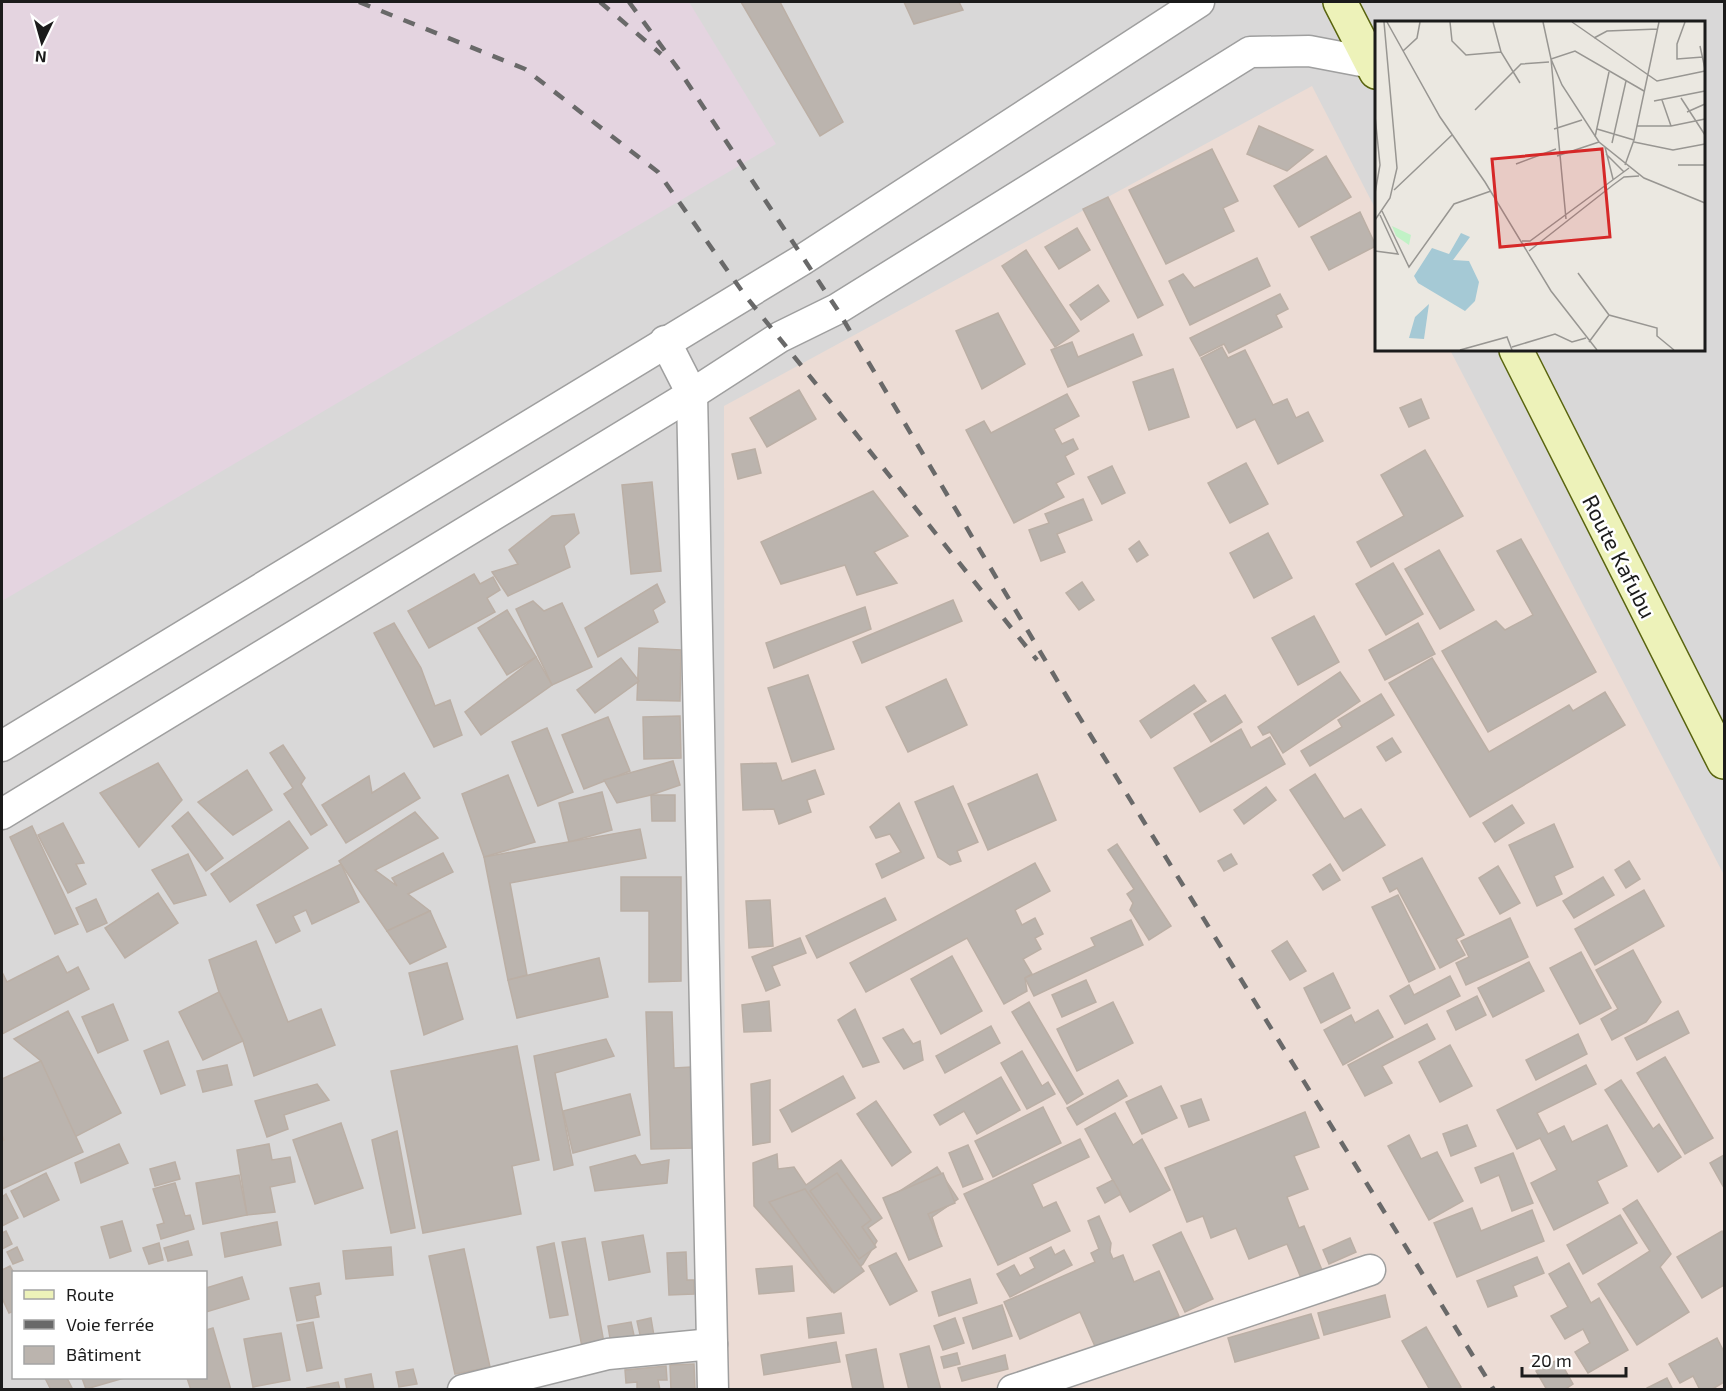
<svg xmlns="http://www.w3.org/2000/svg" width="1726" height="1391" viewBox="0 0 1726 1391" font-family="'Exo 2',sans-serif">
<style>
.residential{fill:#d9d8d8;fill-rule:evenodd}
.industrial{fill:#e4d4e0}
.military{fill:#ecdcd5}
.building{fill:#bbb4ae;stroke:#bbafa5;stroke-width:1.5}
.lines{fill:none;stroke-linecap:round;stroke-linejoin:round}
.minor-casing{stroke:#9f9f9f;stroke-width:33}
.secondary-casing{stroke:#59640f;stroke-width:36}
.minor{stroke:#fff;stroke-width:30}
.secondary{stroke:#edf2b9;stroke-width:33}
.rail{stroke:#696969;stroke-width:4.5;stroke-dasharray:12 12;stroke-linecap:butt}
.labels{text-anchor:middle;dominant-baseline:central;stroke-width:5;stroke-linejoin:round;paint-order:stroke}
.street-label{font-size:22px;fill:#1b1b1b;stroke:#fff}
.inset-road{fill:none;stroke:#989692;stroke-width:1.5}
.view{fill:#d62828;fill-opacity:0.15;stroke:#d62828;stroke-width:3}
.inset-edge{fill:none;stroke:#1b1b1b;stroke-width:3}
</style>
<rect width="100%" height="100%" fill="#ebe8e1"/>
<path class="residential" d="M2 2H1724V1389H2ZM1376 22H1704V350H1376ZM14 1272H206V1378H14Z"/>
<polygon class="industrial" points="2,2 689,2 776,144 2,601"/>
<polygon class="military" points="1312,86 1376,210 1376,350 1450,350 1724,875 1724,1389 725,1389 724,406"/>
<g class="building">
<polygon points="741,2 780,2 843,122 820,136"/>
<polygon points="904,2 959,2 963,10 914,24"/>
<polygon points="1259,126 1313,150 1287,171 1247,154"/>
<polygon points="1212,149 1238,201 1223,208 1234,231 1166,264 1129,190"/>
<polygon points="1326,156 1351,197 1299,227 1274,186"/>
<polygon points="1108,197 1163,305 1138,318 1083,209"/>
<polygon points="1360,212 1376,246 1329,270 1311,237"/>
<polygon points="1077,228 1090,250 1059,269 1045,247"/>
<polygon points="1026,250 1079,331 1055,347 1002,266"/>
<polygon points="1257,258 1270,286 1190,325 1169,281 1183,274 1194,288"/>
<polygon points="1098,285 1109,301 1081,320 1070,305"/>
<polygon points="1280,294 1288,309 1276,315 1282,327 1229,353 1224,344 1200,356 1190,338"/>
<polygon points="998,313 1025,364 982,389 956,331"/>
<polygon points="1133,334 1142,355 1068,387 1051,350 1072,342 1078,357"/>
<polygon points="1222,347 1228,358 1245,350 1273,405 1287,399 1296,418 1308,412 1323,441 1278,464 1255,419 1237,428 1201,358"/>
<polygon points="1173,369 1189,417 1149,430 1133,382"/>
<polygon points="799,390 816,419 767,447 750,418"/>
<polygon points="1067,394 1079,416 1054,429 1062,444 1073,439 1078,449 1065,456 1074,474 1056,483 1064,497 1014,523 966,430 984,421 991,433"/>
<polygon points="1421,399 1429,418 1409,427 1400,408"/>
<polygon points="755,449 761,473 738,479 732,454"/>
<polygon points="1425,450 1463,516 1371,567 1357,542 1404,516 1381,475"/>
<polygon points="1246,463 1268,504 1230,523 1208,483"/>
<polygon points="1112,466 1125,493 1102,504 1088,477"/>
<polygon points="652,482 661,571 631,574 622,485"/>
<polygon points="873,491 908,536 874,552 897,583 857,595 845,565 781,584 761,542"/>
<polygon points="1083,499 1092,520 1057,534 1065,552 1041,561 1029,530 1049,523 1045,514"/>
<polygon points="574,514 579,533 564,546 570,567 508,596 492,572 518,564 509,550 552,516"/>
<polygon points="1268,533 1292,578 1254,598 1230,553"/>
<polygon points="1521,539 1596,672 1488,732 1442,651 1496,621 1505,630 1533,615 1497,551"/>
<polygon points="1139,541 1148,555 1137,562 1129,549"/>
<polygon points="1439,550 1474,610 1440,629 1405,569"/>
<polygon points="1393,563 1423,614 1386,635 1356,584"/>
<polygon points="474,574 480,584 493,577 500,590 487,598 495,612 429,648 408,611"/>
<polygon points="1082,582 1094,600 1079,610 1066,593"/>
<polygon points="657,584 665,602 653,610 658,622 598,657 585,628"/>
<polygon points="953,600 962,621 862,663 853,642"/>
<polygon points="533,601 544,611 562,603 592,667 552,685 516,609"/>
<polygon points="865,607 871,629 774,668 766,643"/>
<polygon points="507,610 536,657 507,675 478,628"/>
<polygon points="1314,616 1339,662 1298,685 1272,638"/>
<polygon points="394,623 421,668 435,706 450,700 462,735 434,747 374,633"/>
<polygon points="1418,623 1435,654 1385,680 1369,650"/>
<polygon points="639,648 681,650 680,701 637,700"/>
<polygon points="536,657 552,685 481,735 465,712"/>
<polygon points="621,658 639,681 595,713 577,690"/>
<polygon points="1432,658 1489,752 1569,705 1573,711 1605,692 1625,725 1470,817 1389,683"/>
<polygon points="1340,672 1360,701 1283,753 1270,732 1263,735 1258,727"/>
<polygon points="808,675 834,749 792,762 768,688"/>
<polygon points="946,679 967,725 908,752 886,707"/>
<polygon points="1194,685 1206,701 1151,738 1140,721"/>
<polygon points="1381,694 1394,715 1310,766 1301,751 1342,727 1338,720"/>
<polygon points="1225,695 1242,722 1211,742 1194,714"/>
<polygon points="680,716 681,758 644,759 643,717"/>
<polygon points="608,717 630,771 584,789 562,735"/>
<polygon points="547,728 573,792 538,806 512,742"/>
<polygon points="1241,729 1251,748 1270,737 1285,764 1200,812 1174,768"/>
<polygon points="1392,738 1401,752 1386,761 1377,747"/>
<polygon points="283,745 305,778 301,784 327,825 311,835 284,794 293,788 270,753"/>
<polygon points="673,761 680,785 651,795 617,803 604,780"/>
<polygon points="158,763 182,800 139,847 100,793"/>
<polygon points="776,763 782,781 815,770 824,794 807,800 811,812 779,824 774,809 743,810 741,764"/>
<polygon points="247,770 272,810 233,835 198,802"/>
<polygon points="404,773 420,798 346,843 322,805 369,776 372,793"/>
<polygon points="1037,774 1056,820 988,850 968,804"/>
<polygon points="1315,774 1344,819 1361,809 1385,845 1343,871 1290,790"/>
<polygon points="508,775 535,842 484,857 462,794"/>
<polygon points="953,786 978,842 957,851 961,861 950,865 938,857 915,802"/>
<polygon points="1266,787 1276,800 1244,824 1234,810"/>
<polygon points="602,792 612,830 569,842 559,803"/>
<polygon points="651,795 675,795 675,821 652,821"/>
<polygon points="899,803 924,858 882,878 876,864 901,852 890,834 876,838 870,827"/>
<polygon points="1512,805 1524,823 1495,842 1483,823"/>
<polygon points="188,812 223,858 206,871 172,826"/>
<polygon points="415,812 438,838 375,870 397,886 392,878 443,853 453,872 408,894 430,911 387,931 339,861"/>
<polygon points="289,821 308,848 230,902 211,874"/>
<polygon points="63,823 84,863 76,864 86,884 68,893 38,835"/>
<polygon points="1554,824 1573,867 1554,876 1562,894 1537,906 1509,845"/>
<polygon points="32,826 78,924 55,934 10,837"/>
<polygon points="640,829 646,858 510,883 527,975 508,980 484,857"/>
<polygon points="1117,844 1171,926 1149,940 1130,910 1133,903 1127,894 1134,889 1108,850"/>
<polygon points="188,854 206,895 174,904 152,870"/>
<polygon points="1231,854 1237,864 1224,871 1218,861"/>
<polygon points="1422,858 1464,935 1456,939 1465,955 1440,968 1397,888 1390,892 1383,878"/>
<polygon points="1629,861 1640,879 1626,888 1615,870"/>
<polygon points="1035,863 1050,891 1015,910 1022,925 1035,918 1043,934 1035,938 1041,949 1023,959 1032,974 1025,978 1027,991 1004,1004 967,938 866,992 850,963"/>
<polygon points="341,864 359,902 312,924 306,910 293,916 300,931 276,943 257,905"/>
<polygon points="1330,864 1340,880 1323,890 1313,875"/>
<polygon points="1498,866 1520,903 1500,914 1479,878"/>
<polygon points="621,877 681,877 681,981 649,982 649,911 621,911"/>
<polygon points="1603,877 1614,895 1574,918 1563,901"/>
<polygon points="1644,890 1664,926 1595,965 1575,929"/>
<polygon points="158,893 178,923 125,958 105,928"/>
<polygon points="1398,895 1435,969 1409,982 1372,907"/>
<polygon points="885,898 896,920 817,958 806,936"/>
<polygon points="96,899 107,923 87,932 76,908"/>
<polygon points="770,900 773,946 749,948 746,901"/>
<polygon points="430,911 446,947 410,964 387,931"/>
<polygon points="1510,918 1528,957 1466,985 1456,963 1469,957 1461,941"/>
<polygon points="1131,920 1143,945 1034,996 1025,978 1095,946 1091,938"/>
<polygon points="800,938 806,953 772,966 780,985 766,991 752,957"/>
<polygon points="256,941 288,1022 321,1009 335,1045 254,1076 243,1041 219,992 209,960"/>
<polygon points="1287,941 1306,971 1290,980 1272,951"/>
<polygon points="1633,950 1661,1002 1646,1022 1612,1040 1601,1019 1618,1009 1596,970"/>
<polygon points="1581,952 1611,1008 1580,1024 1550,968"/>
<polygon points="58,956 67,973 78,967 89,989 2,1034 2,972 7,982"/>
<polygon points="952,956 982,1011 941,1034 911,979"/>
<polygon points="599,958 608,997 517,1018 508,980"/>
<polygon points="1529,962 1544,991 1493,1017 1478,988"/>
<polygon points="447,963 463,1019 424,1035 409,973"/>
<polygon points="1333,973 1350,1008 1321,1023 1304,988"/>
<polygon points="1450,976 1460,996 1405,1024 1390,996 1409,985 1414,995"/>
<polygon points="1086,980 1096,1002 1062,1017 1052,995"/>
<polygon points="219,992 243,1041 203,1060 179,1012"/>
<polygon points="1477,996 1486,1015 1456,1030 1447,1011"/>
<polygon points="769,1001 771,1031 744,1032 742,1005"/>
<polygon points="1029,1002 1083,1094 1067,1104 1012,1012"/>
<polygon points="1113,1002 1133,1043 1077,1071 1057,1029"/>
<polygon points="113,1004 128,1040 98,1053 82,1017"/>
<polygon points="855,1009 879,1062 863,1067 838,1020"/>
<polygon points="1378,1010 1393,1037 1343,1065 1324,1030 1351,1015 1355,1023"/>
<polygon points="68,1011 121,1113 67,1141 41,1061 14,1039"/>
<polygon points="1678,1011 1689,1033 1637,1060 1625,1038"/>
<polygon points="646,1012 672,1012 674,1068 691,1067 693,1148 651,1149"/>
<polygon points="1427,1024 1435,1039 1382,1066 1392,1083 1365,1096 1348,1065"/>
<polygon points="991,1026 1000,1043 945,1073 936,1056"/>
<polygon points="903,1029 913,1044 920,1041 923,1060 904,1069 883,1038"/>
<polygon points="1578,1034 1587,1054 1536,1080 1526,1060"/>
<polygon points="606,1039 614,1056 555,1073 573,1165 554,1170 534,1056"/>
<polygon points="168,1041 185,1085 161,1094 144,1051"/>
<polygon points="1450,1045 1472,1086 1440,1102 1419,1062"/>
<polygon points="517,1046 539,1160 512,1166 521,1214 423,1233 391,1071"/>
<polygon points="1022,1051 1042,1086 1048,1082 1055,1094 1027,1109 1001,1063"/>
<polygon points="1665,1057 1713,1138 1685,1154 1637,1073"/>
<polygon points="41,1061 83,1152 2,1189 2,1141 4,1140 2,1135 2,1079"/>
<polygon points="227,1065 232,1085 203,1092 197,1071"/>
<polygon points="1586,1065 1596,1084 1537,1113 1548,1134 1564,1126 1572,1142 1607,1125 1627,1166 1597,1181 1608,1203 1554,1230 1531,1183 1557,1170 1540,1138 1517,1149 1497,1110"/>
<polygon points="843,1076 855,1098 792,1132 780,1110"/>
<polygon points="1001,1077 1020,1110 977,1134 964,1111 940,1125 934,1115"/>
<polygon points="770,1080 770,1142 753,1145 751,1084"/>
<polygon points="1118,1080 1127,1096 1077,1125 1067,1108"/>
<polygon points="1621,1080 1653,1129 1659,1124 1681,1157 1658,1172 1605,1090"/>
<polygon points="317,1084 329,1100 284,1115 288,1129 267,1137 255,1101"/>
<polygon points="1161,1086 1177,1118 1142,1134 1126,1102"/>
<polygon points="630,1094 640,1135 573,1153 563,1111"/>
<polygon points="1201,1099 1209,1120 1189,1127 1181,1106"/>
<polygon points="876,1101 911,1152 892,1166 857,1114"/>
<polygon points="1043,1107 1061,1143 993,1177 975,1141"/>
<polygon points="1305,1112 1319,1147 1294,1156 1308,1189 1287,1197 1299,1228 1304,1226 1322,1270 1301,1278 1287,1244 1249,1259 1236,1228 1211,1238 1203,1216 1187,1222 1165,1168"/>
<polygon points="1115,1113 1133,1145 1142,1139 1170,1190 1130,1212 1085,1129"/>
<polygon points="341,1123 363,1188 315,1204 293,1140"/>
<polygon points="1467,1125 1476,1146 1451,1156 1443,1134"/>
<polygon points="397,1131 415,1228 391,1233 372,1140"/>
<polygon points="1409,1135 1421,1159 1437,1152 1463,1201 1429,1220 1388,1146"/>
<polygon points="1080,1139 1089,1157 1032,1184 1043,1208 1056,1202 1070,1231 998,1265 964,1194"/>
<polygon points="119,1144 128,1163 81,1183 75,1163"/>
<polygon points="269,1144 272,1160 290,1157 295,1182 270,1187 275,1212 247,1215 237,1150"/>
<polygon points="968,1145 983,1179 963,1187 949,1153"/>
<polygon points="1513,1153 1533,1203 1512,1211 1499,1175 1481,1183 1475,1168"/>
<polygon points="777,1154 778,1169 794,1167 806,1185 841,1160 882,1218 868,1228 877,1241 863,1264 832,1292 754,1206 753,1163"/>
<polygon points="635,1155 641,1165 669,1160 667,1183 595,1191 590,1167"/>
<polygon points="1724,1155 1724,1185 1723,1186 1710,1163"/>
<polygon points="175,1162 180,1179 155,1186 150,1169"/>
<polygon points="937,1167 958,1199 932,1217 941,1246 914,1254 895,1194"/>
<polygon points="46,1173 59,1200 24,1217 11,1191"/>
<polygon points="837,1173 871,1220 862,1227 876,1247 859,1259 810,1191"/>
<polygon points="943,1173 955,1203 928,1214 942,1246 909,1260 883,1198"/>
<polygon points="239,1175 247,1215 203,1224 196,1183"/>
<polygon points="1113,1180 1121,1194 1105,1203 1097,1188"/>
<polygon points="175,1183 185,1216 190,1215 194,1229 161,1239 157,1225 164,1223 153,1189"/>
<polygon points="805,1189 864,1271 834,1293 769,1202"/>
<polygon points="6,1194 18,1218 2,1226 2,1197"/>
<polygon points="1637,1200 1671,1254 1660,1267 1689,1312 1637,1345 1598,1284 1650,1251 1623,1209"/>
<polygon points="1472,1208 1481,1231 1532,1210 1544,1241 1457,1277 1434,1223"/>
<polygon points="1620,1215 1637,1243 1583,1274 1567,1245"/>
<polygon points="1099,1216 1111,1243 1110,1252 1113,1259 1123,1255 1134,1282 1159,1271 1179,1316 1097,1351 1080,1312 1020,1339 1004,1302 1095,1262 1091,1253 1099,1249 1088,1221"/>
<polygon points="122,1221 131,1251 110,1258 101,1227"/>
<polygon points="277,1222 281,1245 225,1257 221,1233"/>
<polygon points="6,1231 12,1244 2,1249 2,1233"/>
<polygon points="1722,1231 1724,1235 1724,1285 1702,1298 1677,1257"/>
<polygon points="1181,1232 1213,1299 1185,1312 1153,1245"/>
<polygon points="643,1235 650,1272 609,1280 602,1242"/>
<polygon points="585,1238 604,1343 582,1347 562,1242"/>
<polygon points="1350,1238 1356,1252 1329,1264 1323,1250"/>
<polygon points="188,1241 192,1255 168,1261 164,1248"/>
<polygon points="159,1243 163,1260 149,1264 143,1248"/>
<polygon points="554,1243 568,1315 550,1318 537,1247"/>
<polygon points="17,1247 23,1260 13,1264 7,1252"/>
<polygon points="391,1247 393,1275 346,1279 343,1251"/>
<polygon points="1051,1247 1055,1255 1064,1250 1072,1265 1010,1297 997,1274 1014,1265 1020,1276 1035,1268 1030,1258"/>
<polygon points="464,1249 490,1367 455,1374 429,1256"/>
<polygon points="686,1252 687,1280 694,1280 694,1294 669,1295 667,1253"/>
<polygon points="896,1253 917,1291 890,1305 869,1266"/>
<polygon points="1537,1257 1544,1273 1513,1286 1517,1296 1488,1307 1477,1281"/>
<polygon points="1569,1263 1591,1303 1599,1298 1628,1350 1588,1373 1575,1352 1590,1343 1583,1329 1565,1339 1551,1316 1568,1307 1549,1274"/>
<polygon points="10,1266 14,1273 14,1311 9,1313 2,1298 2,1270"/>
<polygon points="792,1266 794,1291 759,1294 756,1269"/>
<polygon points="242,1277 249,1299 206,1312 206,1288"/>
<polygon points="970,1279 977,1303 939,1316 932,1292"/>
<polygon points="319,1283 321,1294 315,1296 319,1317 297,1321 290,1288"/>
<polygon points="1385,1295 1390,1317 1324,1335 1318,1313"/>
<polygon points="1002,1305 1012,1336 973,1349 963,1318"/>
<polygon points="841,1313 844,1333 809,1338 807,1318"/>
<polygon points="1311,1314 1319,1338 1235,1362 1228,1338"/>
<polygon points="651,1318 654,1336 641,1339 637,1321"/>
<polygon points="955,1318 964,1343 943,1350 934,1326"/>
<polygon points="313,1322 322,1368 307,1371 297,1325"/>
<polygon points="631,1322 635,1340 611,1344 608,1326"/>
<polygon points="1426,1327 1461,1387 1457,1390 1430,1390 1402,1341"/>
<polygon points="213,1328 231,1390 191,1390 187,1378 206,1378 206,1330"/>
<polygon points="281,1333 290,1380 253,1387 244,1339"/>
<polygon points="1717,1338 1724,1352 1724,1382 1711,1390 1700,1390 1693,1376 1680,1383 1669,1364"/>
<polygon points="836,1342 840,1362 764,1375 761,1355"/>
<polygon points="929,1346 941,1390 909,1390 900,1354"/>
<polygon points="876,1349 884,1390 853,1390 846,1355"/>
<polygon points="957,1353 960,1364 944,1368 941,1357"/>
<polygon points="1005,1355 1008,1369 962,1381 958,1368"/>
<polygon points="1559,1359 1573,1384 1564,1390 1547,1390 1536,1371"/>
<polygon points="694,1364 695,1390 671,1390 670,1365"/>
<polygon points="666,1366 667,1380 658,1380 660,1390 637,1390 637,1382 626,1383 625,1370"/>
<polygon points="413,1369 417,1384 399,1387 396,1372"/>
<polygon points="371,1374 374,1390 347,1390 345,1379"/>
<polygon points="45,1378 67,1378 73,1390 51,1390"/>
<polygon points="82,1378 124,1378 86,1389"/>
<polygon points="1667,1378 1673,1390 1647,1390 1647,1388"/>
<polygon points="338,1382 340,1390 308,1390 307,1388"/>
</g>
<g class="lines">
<defs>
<g id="minor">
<polyline points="665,341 692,394 713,1390"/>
<polyline points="2,746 802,260 1199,2"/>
<polyline points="2,814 692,394 780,337 837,309 1250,52 1309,51 1372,63"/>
<polyline points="463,1390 608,1354 712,1344"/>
<polyline points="1013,1390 1370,1270"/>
</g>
<g id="secondary">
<polyline points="1340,2 1376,72"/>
<polyline points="1516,350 1724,762"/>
</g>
</defs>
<use href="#minor" class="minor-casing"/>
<use href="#secondary" class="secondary-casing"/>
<use href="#minor" class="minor"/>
<use href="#secondary" class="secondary"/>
<g class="rail">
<polyline points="359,2 525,69 658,172 744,294 1037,660"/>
<polyline points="600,2 661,54"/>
<polyline points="629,2 679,70 837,309 1067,697 1494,1390"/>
</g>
</g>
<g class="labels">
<g class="street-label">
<text transform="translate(1620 556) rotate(63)">Route Kafubu</text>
</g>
</g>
<g transform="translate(1375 21)">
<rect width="330" height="330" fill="#ebe8e1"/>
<path d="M17 205 36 214 34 224 21 215Z" fill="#c1f2c6"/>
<path d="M86 212 95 216 78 239 94 240 104 261 100 280 90 290 43 262 39 255 57 227 74 233ZM54 283 49 318 34 317 40 296Z" fill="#a5c9d5"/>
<path class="inset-road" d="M12 1 65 96 110 161 176 270 222 329M75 1 77 20 91 34 126 31M118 1 126 31 145 62M168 1 176 38 187 64 224 121 269 157 330 182M197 1 282 60 330 50M310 1 302 23V38L328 36M219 17 232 10 283 8M325 25 330 48M28 30 42 17 45 1M306 77 330 114M287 79 296 105M279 80 330 70M100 89 146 43 174 41M312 91 330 83M0 95 5 144 0 172M262 105H296L330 98M179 108 207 99M222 108 259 119M220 116 234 51M259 121 298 129 330 123M237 122 251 60M230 126 238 158M231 133 249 151M182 135 224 121M141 143 181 128M250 144 259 119 284 1M303 144H330M19 169 77 114M7 190 34 246 79 183 116 170M191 198 176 38 200 30 269 70M0 199 15 177 22 147 9 1M147 220H155L254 147M0 230 23 233 5 194M154 230 238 164 249 156 264 155M203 252 234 294 282 307V315L299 329M214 321 234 294M137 326 180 313 197 321 211 317M85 329 132 316 137 329"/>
<path class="view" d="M227 128 235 216 125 226 117 138Z"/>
<rect width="330" height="330" class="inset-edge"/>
</g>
<rect width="1726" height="1391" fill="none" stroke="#1b1b1b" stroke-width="6"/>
<rect x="12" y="1271" width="195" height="108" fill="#ffffff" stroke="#a4a4a4" stroke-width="1.5"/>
<rect x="24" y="1290" width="30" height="9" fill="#edf2b9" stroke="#a4a4a4" stroke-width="1.5"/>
<text x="66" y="1301" font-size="18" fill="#1b1b1b">Route</text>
<rect x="24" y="1320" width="30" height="9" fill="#696969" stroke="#a4a4a4" stroke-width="1.5"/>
<text x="66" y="1331" font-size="18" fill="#1b1b1b">Voie ferrée</text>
<rect x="24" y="1346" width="30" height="18" fill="#bbb4ae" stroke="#a4a4a4" stroke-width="1.5"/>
<text x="66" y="1361" font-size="18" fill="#1b1b1b">Bâtiment</text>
<g transform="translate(42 42) rotate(185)" stroke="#ffffff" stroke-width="4.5" paint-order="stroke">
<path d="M0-4.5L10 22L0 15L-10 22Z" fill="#1b1b1b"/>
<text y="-9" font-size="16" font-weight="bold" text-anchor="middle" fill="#1b1b1b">N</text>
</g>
<path d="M1522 1367v9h104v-9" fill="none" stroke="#1b1b1b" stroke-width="3"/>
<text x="1531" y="1367" font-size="18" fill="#1b1b1b" stroke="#ffffff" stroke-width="4.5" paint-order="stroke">20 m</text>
</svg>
